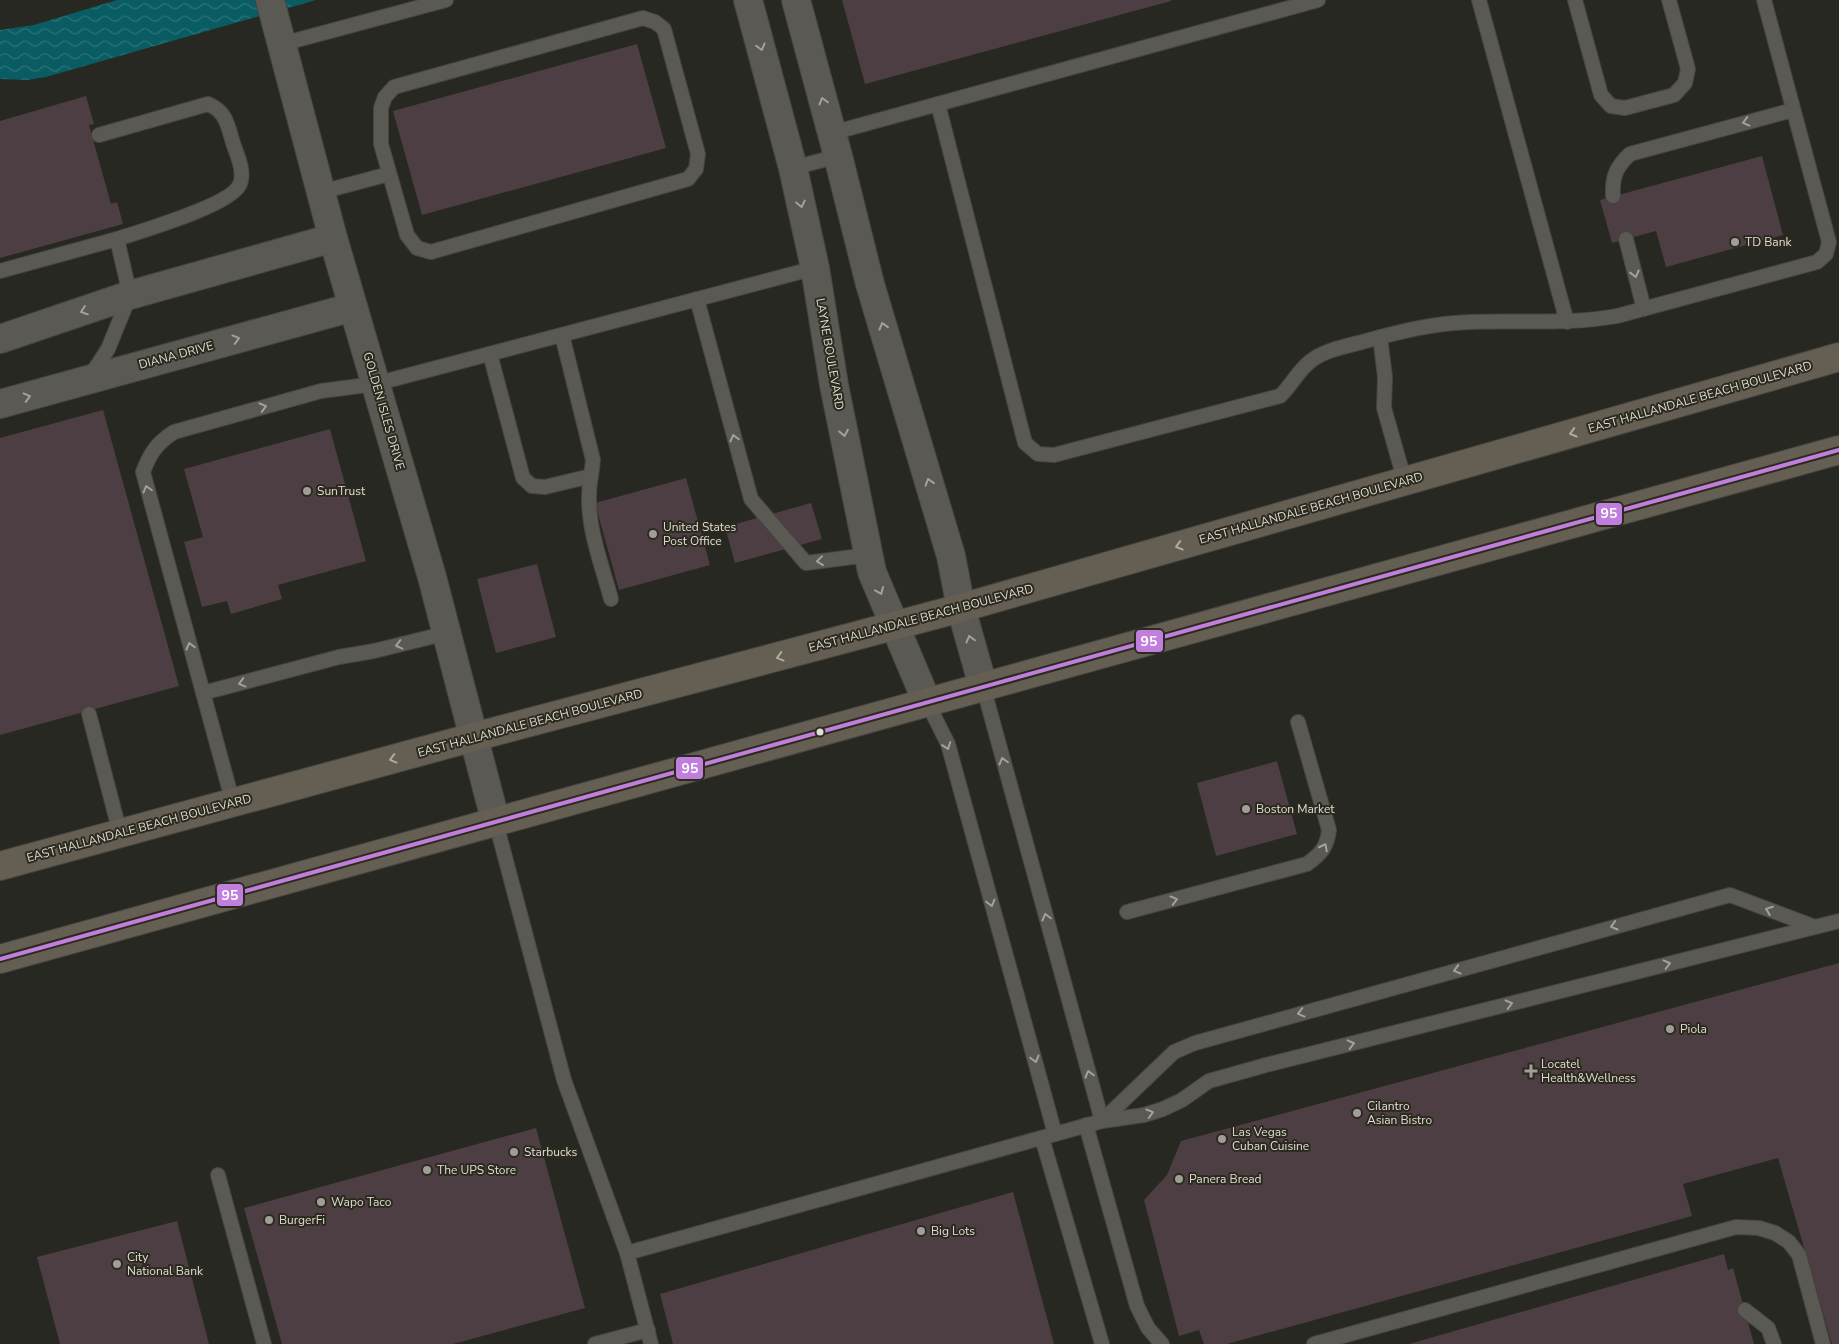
<svg xmlns="http://www.w3.org/2000/svg" width="1839" height="1344" viewBox="0 0 1839 1344" font-family="'Nunito Sans',sans-serif">
<style>
.water{fill:url(#water-waves)}
.building{fill:#4c3e42}
.lines{fill:none;stroke-linecap:round;stroke-linejoin:round}
.lane-casing{stroke:#464540;stroke-width:16}
.street-casing{stroke:#464540;stroke-width:30}
.primary-casing{stroke:#464540;stroke-width:30}
.lane{stroke:#5a5954;stroke-width:14}
.street{stroke:#5a5954;stroke-width:28}
.primary{stroke:#645e53;stroke-width:28}
.bus-1-casing{stroke:#2c2a1e;stroke-width:8}
.bus-1{stroke:#c07fdc;stroke-width:4}
.oneway{stroke:#a3a29c}
.oneway2{stroke:#aeaba2}
.poi-dot{fill:#9f9e97;stroke:#2c2a1e;stroke-width:2}
.bus-dot{fill:#dfded6;stroke:#2c2a1e;stroke-width:2}
.labels{text-anchor:middle;dominant-baseline:central;stroke-width:4;stroke-linejoin:round;paint-order:stroke}
.poi-label{font-size:12px;fill:#dfded6;stroke:#2c2a1e;text-anchor:start}
.street-label{font-size:12px;fill:#dfded6;stroke:#2c2a1e}
.line-badge{stroke:#2c2a1e;stroke-width:2}
.badge-label{font-size:14px;text-anchor:middle;font-weight:bold;fill:#fff}
</style>
<defs>
<pattern id="water-waves" width="16" height="10" patternUnits="userSpaceOnUse" patternTransform="scale(1.25)"><rect width="16" height="10" fill="#095c62"/><path d="M0 5q4-4 8 0t8 0" fill="none" stroke="#2c7378"/></pattern>
</defs>
<rect width="100%" height="100%" fill="#282822"/>
<polygon class="water" points="117,0 316,0 46,77 28,80 0,79 0,30 34,25"/>
<g class="building">
<polygon points="842,0 1171,0 1171,1 865,84"/>
<polygon points="637,44 666,148 422,215 393,111"/>
<polygon points="86,96 94,124 89,125 111,204 117,202 123,224 0,258 0,121"/>
<polygon points="1762,156 1783,235 1666,267 1656,231 1612,243 1600,200"/>
<polygon points="103,410 179,686 0,735 0,438"/>
<polygon points="330,429 366,561 278,585 282,599 231,614 227,601 202,607 184,542 203,537 184,469"/>
<polygon points="686,478 710,565 619,590 595,503"/>
<polygon points="811,503 822,539 735,563 725,527"/>
<polygon points="537,564 556,637 496,653 477,579"/>
<polygon points="1277,761 1297,834 1216,856 1197,783"/>
<polygon points="1839,963 1839,1344 1832,1344 1778,1158 1683,1184 1692,1216 1227,1344 1204,1344 1199,1330 1179,1336 1144,1200 1167,1175 1181,1141"/>
<polygon points="536,1128 585,1308 453,1344 282,1344 244,1208"/>
<polygon points="1013,1192 1054,1344 673,1344 660,1294"/>
<polygon points="177,1221 209,1344 60,1344 37,1257"/>
<polygon points="1724,1254 1728,1270 1733,1268 1754,1344 1409,1344"/>
</g>
<g class="lines">
<defs>
<g id="lane">
<polyline points="1479,0 1567,322"/>
<polyline points="1575,0 1601,95 1611,106 1625,108 1674,95 1685,83 1688,69 1669,0"/>
<polygon points="643,18 655,22 664,29 698,154 696,169 688,179 431,252 417,248 407,235 381,144 381,108 385,97 394,87"/>
<polyline points="282,44 446,0"/>
<path d="M938 104 1025 443 1038 454 1054 455 1280 396C1292 385 1298 370 1312 360 1325 350 1347 346 1362 342 1398 332 1433 323 1470 322 1519 320 1568 325 1617 316L1817 262 1826 254 1829 242 1764 0"/>
<polyline points="832,133 1318,0"/>
<path d="M99 135 208 104C226 111 228 126 233 143 237 155 245 171 240 184 232 205 141 231 117 239"/>
<polyline points="793,168 838,156"/>
<polyline points="321,192 389,174"/>
<path d="M1613 196C1612 177 1616 167 1630 154L1793 110"/>
<polyline points="1626,239 1644,309"/>
<polyline points="0,271 117,239 130,295 108,349 89,378"/>
<polyline points="697,299 751,499 806,563 868,555"/>
<polyline points="1380,337 1385,377 1384,408 1405,482"/>
<polyline points="490,354 523,478 532,486 545,487 591,476 593,460 562,335"/>
<path d="M591 476C583 518 600 558 611 599"/>
<polyline points="983,686 1102,1121"/>
<polyline points="203,693 339,657 374,651 447,633"/>
<polyline points="927,702 948,744 1055,1134"/>
<polyline points="89,714 120,833"/>
<path d="M233 803 143 472C150 453 157 443 174 432L321 391 375 384 815 268"/>
<polyline points="496,823 564,1080 627,1253 651,1344"/>
<path d="M1127 912 1307 864C1321 854 1327 847 1329 830L1298 722"/>
<polyline points="1102,1121 1174,1052 1195,1043 1730,895 1815,927"/>
<polyline points="1086,1125 1137,1306 1148,1328 1162,1344"/>
<polyline points="1042,1138 1102,1344"/>
<polyline points="218,1175 264,1344"/>
<polyline points="627,1253 1102,1121 1144,1115 1163,1109 1182,1100 1209,1081 1266,1065 1839,921"/>
<polyline points="1745,1310 1768,1328 1774,1344"/>
<polyline points="595,1344 648,1330"/>
<polyline points="1314,1344 1736,1227 1759,1228 1775,1233 1789,1242 1799,1255 1823,1344"/>
</g>
<g id="street">
<polyline points="270,0 333,238 432,577 496,823"/>
<polyline points="748,0 793,168 815,268 834,385 872,572 927,702"/>
<polyline points="796,0 838,156 870,284 951,556 961,608 983,686"/>
<polyline points="0,339 130,295 333,238"/>
<polyline points="0,404 353,307"/>
</g>
<g id="primary">
<polyline points="0,866 474,737 961,608 1839,357"/>
<polyline points="0,959 1839,450"/>
</g>
</defs>
<use href="#lane" class="lane-casing"/>
<use href="#street" class="street-casing"/>
<use href="#primary" class="primary-casing"/>
<use href="#lane" class="lane"/>
<use href="#street" class="street"/>
<use href="#primary" class="primary"/>
<defs>
<polyline id="bus-1" points="0,959 1839,450"/>
</defs>
<use href="#bus-1" class="bus-1-casing"/>
<use href="#bus-1" class="bus-1"/>
</g>
<defs><path id="oneway-chevron" d="M-2-3.5L2.5 0L-2 3.5" fill="none" stroke-width="1.6" stroke-linecap="round" stroke-linejoin="round" transform="scale(1.25)"/></defs>
<g class="oneway">
<use href="#oneway-chevron" transform="translate(761 47) rotate(75)"/>
<use href="#oneway-chevron" transform="translate(823 101) rotate(-105)"/>
<use href="#oneway-chevron" transform="translate(1746 122) rotate(165)"/>
<use href="#oneway-chevron" transform="translate(801 204) rotate(78)"/>
<use href="#oneway-chevron" transform="translate(1635 274) rotate(76)"/>
<use href="#oneway-chevron" transform="translate(84 311) rotate(161)"/>
<use href="#oneway-chevron" transform="translate(883 326) rotate(-107)"/>
<use href="#oneway-chevron" transform="translate(236 339) rotate(-15)"/>
<use href="#oneway-chevron" transform="translate(27 397) rotate(-15)"/>
<use href="#oneway-chevron" transform="translate(263 407) rotate(-15)"/>
<use href="#oneway-chevron" transform="translate(844 433) rotate(79)"/>
<use href="#oneway-chevron" transform="translate(734 438) rotate(-105)"/>
<use href="#oneway-chevron" transform="translate(929 482) rotate(-107)"/>
<use href="#oneway-chevron" transform="translate(147 489) rotate(-105)"/>
<use href="#oneway-chevron" transform="translate(820 561) rotate(173)"/>
<use href="#oneway-chevron" transform="translate(880 591) rotate(67)"/>
<use href="#oneway-chevron" transform="translate(970 639) rotate(-105)"/>
<use href="#oneway-chevron" transform="translate(399 645) rotate(166)"/>
<use href="#oneway-chevron" transform="translate(190 646) rotate(-105)"/>
<use href="#oneway-chevron" transform="translate(242 683) rotate(165)"/>
<use href="#oneway-chevron" transform="translate(947 746) rotate(70)"/>
<use href="#oneway-chevron" transform="translate(1003 761) rotate(-105)"/>
<use href="#oneway-chevron" transform="translate(1324 847) rotate(-63)"/>
<use href="#oneway-chevron" transform="translate(1174 900) rotate(-15)"/>
<use href="#oneway-chevron" transform="translate(991 903) rotate(75)"/>
<use href="#oneway-chevron" transform="translate(1769 910) rotate(-159)"/>
<use href="#oneway-chevron" transform="translate(1046 917) rotate(-105)"/>
<use href="#oneway-chevron" transform="translate(1614 926) rotate(164)"/>
<use href="#oneway-chevron" transform="translate(1667 964) rotate(-14)"/>
<use href="#oneway-chevron" transform="translate(1457 970) rotate(164)"/>
<use href="#oneway-chevron" transform="translate(1509 1004) rotate(-14)"/>
<use href="#oneway-chevron" transform="translate(1301 1013) rotate(165)"/>
<use href="#oneway-chevron" transform="translate(1351 1044) rotate(-14)"/>
<use href="#oneway-chevron" transform="translate(1035 1059) rotate(75)"/>
<use href="#oneway-chevron" transform="translate(1089 1074) rotate(-105)"/>
<use href="#oneway-chevron" transform="translate(1150 1113) rotate(-16)"/>
</g>
<g class="oneway2">
<use href="#oneway-chevron" transform="translate(1573 433) rotate(164)"/>
<use href="#oneway-chevron" transform="translate(1179 546) rotate(164)"/>
<use href="#oneway-chevron" transform="translate(780 657) rotate(165)"/>
<use href="#oneway-chevron" transform="translate(393 759) rotate(165)"/>
</g>
<g class="poi-dot">
<circle cx="1735" cy="242" r="5"/>
<circle cx="307" cy="491" r="5"/>
<circle cx="653" cy="534" r="5"/>
<circle cx="1246" cy="809" r="5"/>
<circle cx="1670" cy="1029" r="5"/>
<path d="M1528.5 1063.5h5v5h5v5h-5v5h-5v-5h-5v-5h5z"/>
<circle cx="1357" cy="1113" r="5"/>
<circle cx="1222" cy="1139" r="5"/>
<circle cx="514" cy="1152" r="5"/>
<circle cx="427" cy="1170" r="5"/>
<circle cx="1179" cy="1179" r="5"/>
<circle cx="321" cy="1202" r="5"/>
<circle cx="269" cy="1220" r="5"/>
<circle cx="921" cy="1231" r="5"/>
<circle cx="117" cy="1264" r="5"/>
</g>
<circle class="bus-dot" cx="820" cy="732" r="4.5"/>
<g class="labels">
<g class="poi-label">
<text x="1745" y="242">TD Bank</text>
<text x="317" y="491">SunTrust</text>
<text x="663" y="527">United States<tspan x="663" dy="14">Post Office</tspan></text>
<text x="1256" y="809">Boston Market</text>
<text x="1680" y="1029">Piola</text>
<text x="1541" y="1064">Locatel<tspan x="1541" dy="14">Health&amp;Wellness</tspan></text>
<text x="1367" y="1106">Cilantro<tspan x="1367" dy="14">Asian Bistro</tspan></text>
<text x="1232" y="1132">Las Vegas<tspan x="1232" dy="14">Cuban Cuisine</tspan></text>
<text x="524" y="1152">Starbucks</text>
<text x="437" y="1170">The UPS Store</text>
<text x="1189" y="1179">Panera Bread</text>
<text x="331" y="1202">Wapo Taco</text>
<text x="279" y="1220">BurgerFi</text>
<text x="931" y="1231">Big Lots</text>
<text x="127" y="1257">City<tspan x="127" dy="14">National Bank</tspan></text>
</g>
<g class="street-label">
<text transform="translate(830 354) rotate(80)">LAYNE BOULEVARD</text>
<text transform="translate(176 355) rotate(-15)">DIANA DRIVE</text>
<text transform="translate(1700 397) rotate(-16)">EAST HALLANDALE BEACH BOULEVARD</text>
<text transform="translate(384 411) rotate(74)">GOLDEN ISLES DRIVE</text>
<text transform="translate(1311 508) rotate(-16)">EAST HALLANDALE BEACH BOULEVARD</text>
<text transform="translate(921 618) rotate(-15)">EAST HALLANDALE BEACH BOULEVARD</text>
<text transform="translate(530 723) rotate(-15)">EAST HALLANDALE BEACH BOULEVARD</text>
<text transform="translate(139 828) rotate(-15)">EAST HALLANDALE BEACH BOULEVARD</text>
</g>
</g>
<g class="line-badge">
<rect x="1595" y="502" width="28" height="24" rx="5" fill="#c07fdc"/>
<rect x="1135" y="629" width="29" height="24" rx="5" fill="#c07fdc"/>
<rect x="675" y="756" width="29" height="24" rx="5" fill="#c07fdc"/>
<rect x="216" y="883" width="28" height="24" rx="5" fill="#c07fdc"/>
</g>
<g class="badge-label">
<text x="1609" y="518">95</text>
<text x="1149" y="646">95</text>
<text x="690" y="773">95</text>
<text x="230" y="900">95</text>
</g>
</svg>
